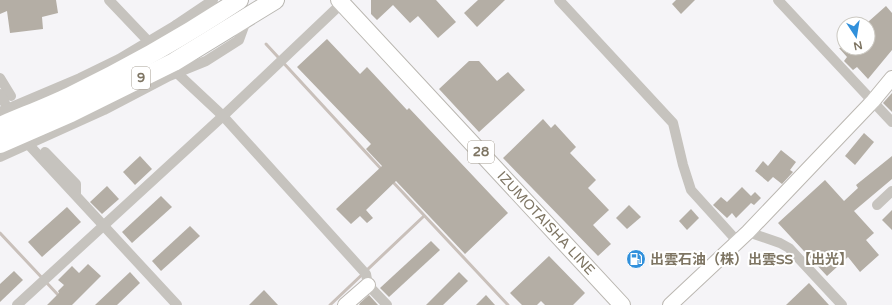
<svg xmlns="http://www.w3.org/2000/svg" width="892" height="305" viewBox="0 0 892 305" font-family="'Varela Round','Noto Sans JP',sans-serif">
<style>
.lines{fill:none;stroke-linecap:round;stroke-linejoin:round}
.stream{stroke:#c9c0ba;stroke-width:3}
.building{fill:#b4aea5}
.secondary-casing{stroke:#bbb7b1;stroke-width:16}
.primary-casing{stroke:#b9b6b0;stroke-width:18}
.highway-casing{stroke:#b9b7b2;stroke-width:20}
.street{stroke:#c6c3be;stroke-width:10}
.secondary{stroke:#fff;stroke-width:14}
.primary{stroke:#fff;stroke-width:16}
.highway{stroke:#fff;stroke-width:18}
.labels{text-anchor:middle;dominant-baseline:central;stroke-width:4;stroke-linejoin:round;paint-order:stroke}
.shield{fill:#fff;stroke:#a59e92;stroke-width:1}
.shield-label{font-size:13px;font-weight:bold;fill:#7e7563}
.street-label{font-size:14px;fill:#7e7563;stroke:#fff}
.poi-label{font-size:14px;font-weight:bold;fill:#7e7563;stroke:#fff;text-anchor:start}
</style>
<rect width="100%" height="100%" fill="#f5f4f7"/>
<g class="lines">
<g class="stream">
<polyline points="266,44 383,171"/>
<polyline points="392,181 508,305"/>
<polyline points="0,233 60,297"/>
<polyline points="330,305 424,216"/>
</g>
</g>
<g class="building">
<polygon points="0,0 56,0 58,13 42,17 43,29 10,33 7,11 0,14"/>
<polygon points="371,0 436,0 456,22 438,38 418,16 410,23 393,5 377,20 371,14"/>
<polygon points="478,0 505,0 477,27 464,13"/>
<polygon points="676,0 695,0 681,14 672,4"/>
<polygon points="886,6 892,13 892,50 868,79 857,67 853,70 844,61 847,57 839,48 868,48 868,22"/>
<polygon points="327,39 360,74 367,67 407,110 409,108 508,213 465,254 396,181 366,210 373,218 367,223 360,216 351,224 336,209 382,166 366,149 371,144 297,67"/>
<polygon points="469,61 479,61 497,81 508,72 525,90 479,132 439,89"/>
<polygon points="892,93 892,112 883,103"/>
<polygon points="543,119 551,128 555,124 576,147 570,153 596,180 588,188 609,210 593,225 611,244 598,256 503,158"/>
<polygon points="864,133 874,142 855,165 845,156"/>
<polygon points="781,150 796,162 790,170 793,172 782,184 773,177 768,182 755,171 763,161 768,166"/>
<polygon points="140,156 152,169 135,185 123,172"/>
<polygon points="892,156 892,179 854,211 874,233 866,240 879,255 860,272 848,257 827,276 778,223 825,180 844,201 858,188 856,185"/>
<polygon points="107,186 119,199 102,214 90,202"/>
<polygon points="742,187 751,196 755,192 761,198 754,205 751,203 736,218 732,213 727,218 713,205 721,197 727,202"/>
<polygon points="161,196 172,207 132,243 122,232"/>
<polygon points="629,205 641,217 627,229 616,218"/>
<polygon points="67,207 81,222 42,257 28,242"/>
<polygon points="691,209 699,218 687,230 679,221"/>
<polygon points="892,210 892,230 882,220"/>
<polygon points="190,226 200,236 161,271 152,261"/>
<polygon points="431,241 440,250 389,297 380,288"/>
<polygon points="549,256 585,293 573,305 545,305 541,301 537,305 522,305 510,293"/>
<polygon points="88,264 101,276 72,305 47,305 59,293 58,291 64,285 58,280 72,266 79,273"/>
<polygon points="14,271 23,280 0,302 0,284"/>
<polygon points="130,272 140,283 117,305 95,305"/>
<polygon points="459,272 468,281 443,305 426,305"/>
<polygon points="809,283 829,305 786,305"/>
<polygon points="264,290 278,305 249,305"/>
<polygon points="369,295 378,305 359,305 360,303"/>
<polygon points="486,295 495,305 476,305"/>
</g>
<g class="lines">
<defs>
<g id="secondary">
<polyline points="345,305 368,285"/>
<polyline points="670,305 748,232 873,101 892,78"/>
</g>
<polyline id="primary" points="339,0 622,305"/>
<g id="highway">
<path d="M0 126C23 116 47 107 70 96 128 68 185 36 239 0"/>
<polyline points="0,144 71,113 174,62 275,0"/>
</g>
</defs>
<use href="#secondary" class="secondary-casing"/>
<use href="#primary" class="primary-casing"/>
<use href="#highway" class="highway-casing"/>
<g class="street">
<polyline points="109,0 148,41"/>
<polyline points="559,0 673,123 683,165 691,190 738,242"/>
<polyline points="778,0 892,122"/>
<polyline points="176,25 213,0"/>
<polyline points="177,73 223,116 366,274 368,285 387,305"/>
<polyline points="0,78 11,96"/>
<polyline points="0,94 8,109"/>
<polyline points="0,112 80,78 119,59 176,25 195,26"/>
<polyline points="29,145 177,305"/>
<polyline points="45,152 76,184 76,195"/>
<polyline points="0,157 104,110 169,76 206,61 239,40 247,18"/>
<polyline points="877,205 892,191"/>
<polyline points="748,232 780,243 789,248 842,305"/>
<polyline points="17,305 223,116 342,3"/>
</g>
<use href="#secondary" class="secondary"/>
<use href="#primary" class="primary"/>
<use href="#highway" class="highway"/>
</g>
<defs>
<symbol id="fuel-disc" viewBox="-11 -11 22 22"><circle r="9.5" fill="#3190db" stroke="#fff"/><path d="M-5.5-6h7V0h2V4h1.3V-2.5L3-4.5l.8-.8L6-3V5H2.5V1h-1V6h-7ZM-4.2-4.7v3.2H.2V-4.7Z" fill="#fff"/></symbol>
</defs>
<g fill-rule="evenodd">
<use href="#fuel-disc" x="625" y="248" width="22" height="22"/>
</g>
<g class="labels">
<g class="shield">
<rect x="132" y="67" width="18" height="22" rx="3"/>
<rect x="468" y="141" width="26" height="22" rx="3"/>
</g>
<g class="shield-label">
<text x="141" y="78">9</text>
<text x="481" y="152">28</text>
</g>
<g class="street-label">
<text transform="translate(546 223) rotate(47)">IZUMOTAISHA LINE</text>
</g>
<g class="poi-label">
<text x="650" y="259">出雲石油（株）出雲SS 【出光】</text>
</g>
</g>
<g transform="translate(856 36) rotate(168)"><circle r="19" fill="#ffffff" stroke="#cbc8c1"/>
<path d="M0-3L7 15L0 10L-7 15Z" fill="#3190db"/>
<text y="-6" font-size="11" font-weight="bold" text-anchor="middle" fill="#7e7563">N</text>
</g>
</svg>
